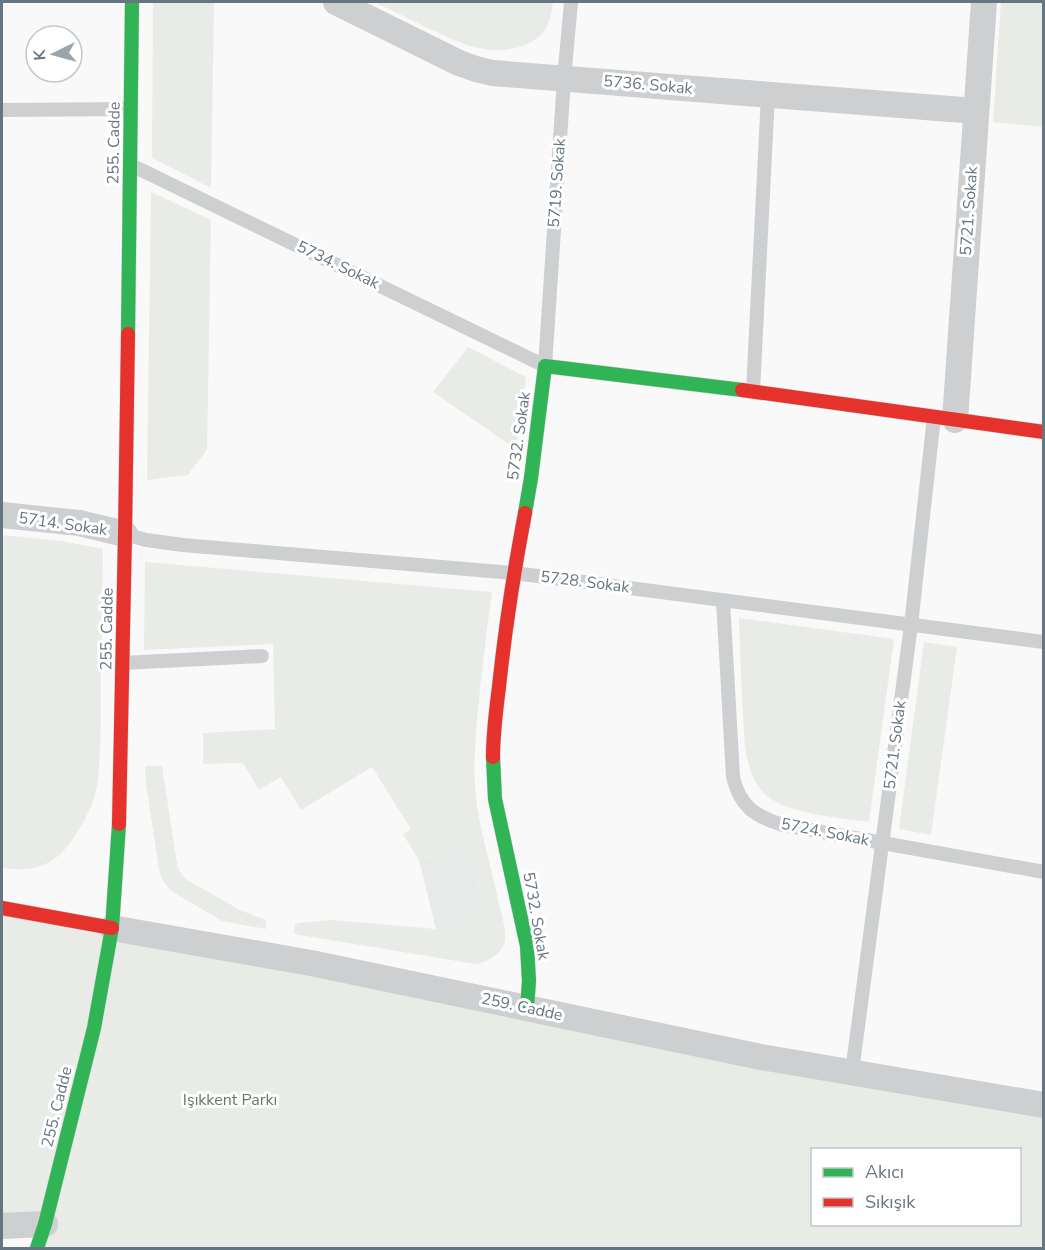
<svg xmlns="http://www.w3.org/2000/svg" width="1045" height="1250" viewBox="0 0 1045 1250" font-family="'Nunito Sans',sans-serif">
<style>
.built{fill:#e8e9e9}
.green{fill:#e8ebe6;fill-rule:evenodd}
.lines{fill:none;stroke-linecap:round;stroke-linejoin:round}
.fast-casing{stroke:#d5d6d7;stroke-width:15}
.jam-casing{stroke:#d5d6d7;stroke-width:15}
.lane{stroke:#cecfd0;stroke-width:14}
.street{stroke:#cecfd0;stroke-width:26}
.fast{stroke:#30b455;stroke-width:14}
.jam{stroke:#e5322d;stroke-width:14}
.labels{text-anchor:middle;dominant-baseline:central;stroke-width:6;stroke-linejoin:round;paint-order:stroke}
.street-label{font-size:16px;fill:#657683;stroke:#fff}
.park-label{font-size:16px;fill:#687a64;stroke:#fff}
</style>
<rect width="100%" height="100%" fill="#f9f9f9"/>
<polygon class="built" points="469,849 485,917 436,929 419,860"/>
<g class="green">
<polygon points="153,2 214,2 211,188 152,158"/>
<path d="M374 2H553C550 23 547 36 525 45 490 59 456 42 424 26 407 18 391 10 374 2Z"/>
<polygon points="1001,2 1043,2 1043,127 993,122"/>
<polygon points="151,192 211,220 207,449 188,475 147,480"/>
<polygon points="468,347 526,377 516,449 433,392"/>
<path d="M2 535 61 541 103 549C102 592 102 634 101 677 101 701 101 725 100 750 99 765 99 780 95 795 90 811 82 826 72 840 53 867 34 872 2 868Z"/>
<path d="M145 562 492 592C486 635 481 677 477 719 475 745 473 771 476 797 480 833 492 868 499 904 502 916 506 929 505 940 504 952 486 964 475 964L294 934 295 925 298 923 331 920 436 929 485 917 469 849 419 860 403 834 411 829 372 767 301 810 281 777 259 790 243 763 203 764V733L275 729 273 644 144 650Z"/>
<path d="M739 618 894 639 869 822C840 818 790 814 767 796 758 788 752 777 749 765 744 749 744 731 743 715 741 682 740 650 739 618Z"/>
<polygon points="924,642 957,647 931,835 899,829"/>
<path d="M145 766H162L177 864C179 872 182 876 189 881L240 910 266 920V929L222 921 173 892C165 885 161 879 159 869L146 784Z"/>
<path d="M2 908 1043 1105V1248H37L45 1225 2 1226ZM812 1150H1020V1224H812Z"/>
</g>
<g class="lines">
<defs>
<g id="fast">
<polyline points="128,334 132,2"/>
<polyline points="525,513 531,478 545,366 742,390"/>
<polyline points="493,757 495,799 527,946 529,981 527,1008"/>
<polyline points="37,1248 45,1224 94,1028 112,928 119,824"/>
</g>
<g id="jam">
<polyline points="742,390 1044,432"/>
<path d="M493 757C493 733 496 710 499 687 505 629 514 571 525 513"/>
<polyline points="119,824 125,534 128,334"/>
<polyline points="2,908 112,928"/>
</g>
</defs>
<use href="#fast" class="fast-casing"/>
<use href="#jam" class="jam-casing"/>
<g class="lane">
<polyline points="2,110 131,109"/>
<polyline points="131,165 545,366 564,79 571,2"/>
<polyline points="753,391 768,95"/>
<polyline points="125,534 146,540 183,545 514,573 1044,642"/>
<path d="M723 600 733 777C740 807 755 816 783 825L1044 872"/>
<polyline points="122,663 262,656"/>
<polyline points="852,1072 911,625 934,417"/>
</g>
<g class="street">
<polyline points="336,2 459,63 476,69 492,73 976,111"/>
<polyline points="955,420 984,2"/>
<polyline points="2,515 79,523 125,534"/>
<polyline points="112,928 311,963 761,1057 1044,1105"/>
<polyline points="2,1226 45,1224"/>
</g>
<use href="#fast" class="fast"/>
<use href="#jam" class="jam"/>
</g>
<g class="labels">
<g class="street-label">
<text transform="translate(648 85) rotate(5)">5736. Sokak</text>
<text transform="translate(114 143) rotate(-89)">255. Cadde</text>
<text transform="translate(557 183) rotate(-86)">5719. Sokak</text>
<text transform="translate(969 211) rotate(-86)">5721. Sokak</text>
<text transform="translate(338 265) rotate(26)">5734. Sokak</text>
<text transform="translate(519 436) rotate(-82)">5732. Sokak</text>
<text transform="translate(63 524) rotate(8)">5714. Sokak</text>
<text transform="translate(585 582) rotate(7)">5728. Sokak</text>
<text transform="translate(107 629) rotate(-89)">255. Cadde</text>
<text transform="translate(895 745) rotate(-83)">5721. Sokak</text>
<text transform="translate(825 832) rotate(11)">5724. Sokak</text>
<text transform="translate(536 916) rotate(80)">5732. Sokak</text>
<text transform="translate(522 1007) rotate(12)">259. Cadde</text>
<text transform="translate(57 1107) rotate(-76)">255. Cadde</text>
</g>
<g class="park-label">
<text x="230" y="1100">Işıkkent Parkı</text>
</g>
</g>
<rect width="1045" height="1250" fill="none" stroke="#657683" stroke-width="6"/>
<rect x="811" y="1148" width="210" height="78" fill="#ffffff" stroke="#c1c8cd" stroke-width="1.5"/>
<rect x="823" y="1168" width="30" height="9" fill="#30b455" stroke="#c1c8cd" stroke-width="1.5"/>
<text x="865" y="1178" font-size="18" fill="#657683">Akıcı</text>
<rect x="823" y="1198" width="30" height="9" fill="#e5322d" stroke="#c1c8cd" stroke-width="1.5"/>
<text x="865" y="1208" font-size="18" fill="#657683">Sıkışık</text>
<g transform="translate(54 54) rotate(265)"><circle r="28" fill="#ffffff" stroke="#c1c8cd" stroke-width="1.5"/>
<path d="M0-4.5L10 22L0 15L-10 22Z" fill="#99a4ac"/>
<text y="-9" font-size="16" font-weight="bold" text-anchor="middle" fill="#657683">K</text>
</g>
</svg>
